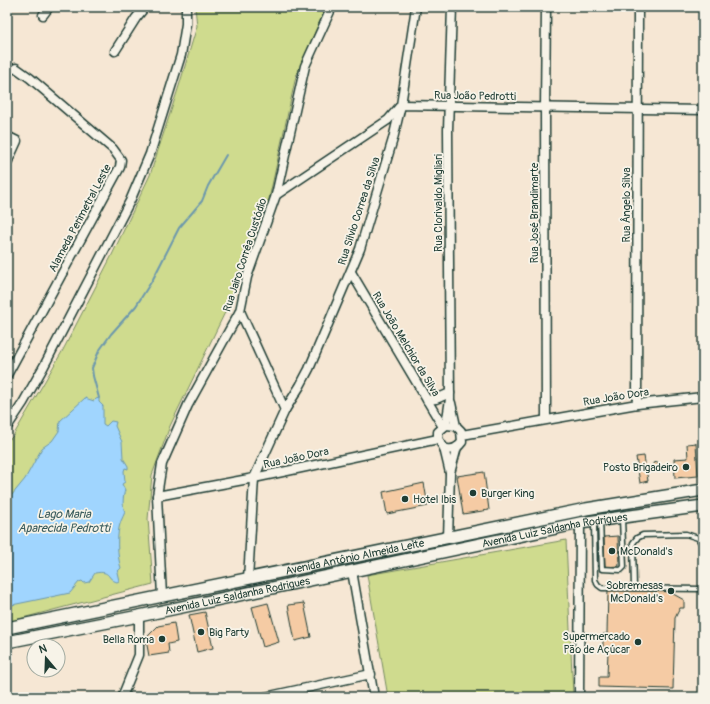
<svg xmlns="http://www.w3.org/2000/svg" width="710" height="704" viewBox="0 0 710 704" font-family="Pangolin,sans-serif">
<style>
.green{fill:#cfdb8e;stroke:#778c61}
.water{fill:#a0d5fe;stroke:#6c98ad}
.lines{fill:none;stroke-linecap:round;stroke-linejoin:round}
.stream{stroke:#6c98ad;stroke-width:2}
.building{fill:#f5cba4;stroke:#1f3d34}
.service-casing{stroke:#1f3d34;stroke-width:7}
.minor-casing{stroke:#1f3d34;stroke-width:11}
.secondary-casing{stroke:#1f3d34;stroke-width:14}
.service{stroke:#f7f3e8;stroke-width:4}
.minor{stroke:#f7f3e8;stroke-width:8}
.secondary{stroke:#f7f3e8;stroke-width:11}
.poi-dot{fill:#1f3d34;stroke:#f7f3e8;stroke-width:1.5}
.labels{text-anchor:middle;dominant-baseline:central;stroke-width:3.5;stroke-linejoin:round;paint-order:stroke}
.street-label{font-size:11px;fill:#1f3d34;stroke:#f7f3e8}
.poi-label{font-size:11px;fill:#1f3d34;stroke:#f7f3e8;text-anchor:end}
.water-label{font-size:12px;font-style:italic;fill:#395b5c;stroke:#f7f3e8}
</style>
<rect width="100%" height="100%" fill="#f6e7d4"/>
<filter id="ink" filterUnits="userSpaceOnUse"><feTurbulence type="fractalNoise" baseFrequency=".025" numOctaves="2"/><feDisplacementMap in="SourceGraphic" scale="8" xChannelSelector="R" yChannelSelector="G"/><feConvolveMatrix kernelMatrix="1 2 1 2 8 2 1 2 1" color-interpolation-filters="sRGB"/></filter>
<g filter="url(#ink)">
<g class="green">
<polygon points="195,7 326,7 296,76 269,199 230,302 170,426 152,475 148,519 153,584 7,622 7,442 13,436 63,350 111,257 150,175 179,86 197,26"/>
<polygon points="566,540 573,697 388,697 367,575"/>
</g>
<path class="water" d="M85 398 94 401 96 399 99 398V402L103 406V424L106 426 111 421 116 422 115 426 122 442 123 458 128 466V469L125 468 124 471 125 482 122 484 125 490C123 496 122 506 125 512 124 515 122 518 121 521 116 533 117 557 121 568L117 572 119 581 117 582C106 579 112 570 95 573L89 582 84 583 82 581 79 582 70 593 7 606V501L25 479 42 448 52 441 59 431 60 421Z"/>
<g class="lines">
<polyline class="stream" points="99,398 93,376 92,368 99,351 111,334 136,306 153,279 179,228 202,201 208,186 226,155"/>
</g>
<g class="building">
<polygon points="696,443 698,476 675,478 674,459 688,458 687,444"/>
<polygon points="644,456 648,481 640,483 636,457"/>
<polygon points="658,462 659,470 655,471 653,463"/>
<polygon points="484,472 489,510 463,514 457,476"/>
<polygon points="424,483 428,506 387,514 383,492"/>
<polygon points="618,536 619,566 605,567 604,537"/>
<polygon points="608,589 666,590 684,600 684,608 680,608 675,618 673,689 599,687 599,677 607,677 608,651 603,650 603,634 607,634"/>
<polygon points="268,603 279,642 263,647 252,607"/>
<polygon points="304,603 311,637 295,641 288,605"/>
<polygon points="205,612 213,648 197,652 189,615"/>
<polygon points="174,623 177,642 168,644 169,653 149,656 146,640 148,638 147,637 158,626"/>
</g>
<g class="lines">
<defs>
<g id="service">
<polyline points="600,521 602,569 621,570 624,567 622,519"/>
<polyline points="594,522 595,580 598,585 602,588 703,589"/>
<polyline points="634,588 633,543 637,538 643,535 686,534 698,538 703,546 703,552"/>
</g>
<g id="minor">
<polyline points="546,7 545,108 546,419"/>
<polyline points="43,15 49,7"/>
<polyline points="115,51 136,18 145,7"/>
<polyline points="7,71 16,68 30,78 113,149 121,160 120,167 7,375"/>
<polyline points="7,139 9,137 17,141 7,163"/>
<polyline points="276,195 388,120 401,105 703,110"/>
<polyline points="351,272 443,427"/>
<polyline points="240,311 285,410"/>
<polyline points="427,400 436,399 450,393"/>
<polyline points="451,403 456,426"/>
<polyline points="637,404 638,7"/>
<polyline points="446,425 450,399 448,130 452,7"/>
<polyline points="7,427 23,403 44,366 130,201 150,154 181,55 186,24 186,7"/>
<polyline points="462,435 637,404 703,397"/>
<path d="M444 448C451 451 457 449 462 442L461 431 456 426 446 425 438 432V439L444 448 450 473"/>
<polyline points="157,496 254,478 438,439"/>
<polyline points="448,538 450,473 457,447"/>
<polyline points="352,571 374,697"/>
<polyline points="248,579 254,478 285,410 300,386 309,369 360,249 393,139 401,105 416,7"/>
<polyline points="162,596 157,496 162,464 188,405 240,311 247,277 276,195 305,66 332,7"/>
<polyline points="122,697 139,655 139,616"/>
<polyline points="265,697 371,674"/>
<polyline points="579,697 580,523"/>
</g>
<g id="secondary">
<path id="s1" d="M7 628 586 509 703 490"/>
<path id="s2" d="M7 642 139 616 580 523 703 506"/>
</g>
</defs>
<use href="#service" class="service-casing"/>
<use href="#minor" class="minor-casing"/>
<use href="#secondary" class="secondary-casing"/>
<use href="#service" class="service"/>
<use href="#minor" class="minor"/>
<use href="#secondary" class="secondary"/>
</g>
</g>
<g class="poi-dot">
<circle cx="686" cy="467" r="4"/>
<circle cx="473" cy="493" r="4"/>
<circle cx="405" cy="499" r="4"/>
<circle cx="612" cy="551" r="4"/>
<circle cx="671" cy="591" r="4"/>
<circle cx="201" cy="632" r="4"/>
<circle cx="162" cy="639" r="4"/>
<circle cx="638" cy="642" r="4"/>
</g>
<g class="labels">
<g class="street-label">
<text transform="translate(475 96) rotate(1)">Rua João Pedrotti</text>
<text transform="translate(438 203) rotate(-90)">Rua Clorivaldo Migliari</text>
<text transform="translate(626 205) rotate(-90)">Rua Ângelo Silva</text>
<text transform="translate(359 211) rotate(-72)">Rua Silvio Correa da Silva</text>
<text transform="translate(534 213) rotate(-90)">Rua José Brandimarte</text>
<text transform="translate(80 218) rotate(-62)">Alameda Perimetral Leste</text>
<text transform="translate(245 255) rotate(-72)">Rua Jairo Corrêa Custódio</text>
<text transform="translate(406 344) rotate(59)">Rua João Melchior da Silva</text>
<text transform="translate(616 397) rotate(-9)">Rua João Dora</text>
<text transform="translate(296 458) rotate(-12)">Rua João Dora</text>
<text stroke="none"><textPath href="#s2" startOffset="559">Avenida Luiz Saldanha Rodrigues</textPath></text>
<text stroke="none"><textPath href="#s1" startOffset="355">Avenida Antônio Almeida Leite</textPath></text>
<text stroke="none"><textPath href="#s2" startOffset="235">Avenida Luiz Saldanha Rodrigues</textPath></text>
</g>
<g class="poi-label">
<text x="678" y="467">Posto Brigadeiro</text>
<text x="481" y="493" text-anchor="start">Burger King</text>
<text x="413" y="499" text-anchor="start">Hotel Ibis</text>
<text x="620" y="551" text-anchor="start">McDonald's</text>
<text x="663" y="585">Sobremesas<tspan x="663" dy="13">McDonald's</tspan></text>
<text x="209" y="632" text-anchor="start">Big Party</text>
<text x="630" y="636">Supermercado<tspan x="630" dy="13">Pão de Açúcar</tspan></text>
<text x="154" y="639">Bella Roma</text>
</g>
<g class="water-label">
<text x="64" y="514">Lago Maria<tspan x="64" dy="14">Aparecida Pedrotti</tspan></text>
</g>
</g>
<rect width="710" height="704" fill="none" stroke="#f7f3e8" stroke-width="24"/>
<rect x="12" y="12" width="686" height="680" fill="none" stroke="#1f3d34" stroke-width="1.5" filter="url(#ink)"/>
<g transform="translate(46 658) rotate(341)"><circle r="19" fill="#f7f3e8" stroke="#a1aaa0"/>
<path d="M0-3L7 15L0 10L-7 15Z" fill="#1f3d34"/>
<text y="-6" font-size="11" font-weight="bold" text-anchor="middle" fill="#1f3d34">N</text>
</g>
</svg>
